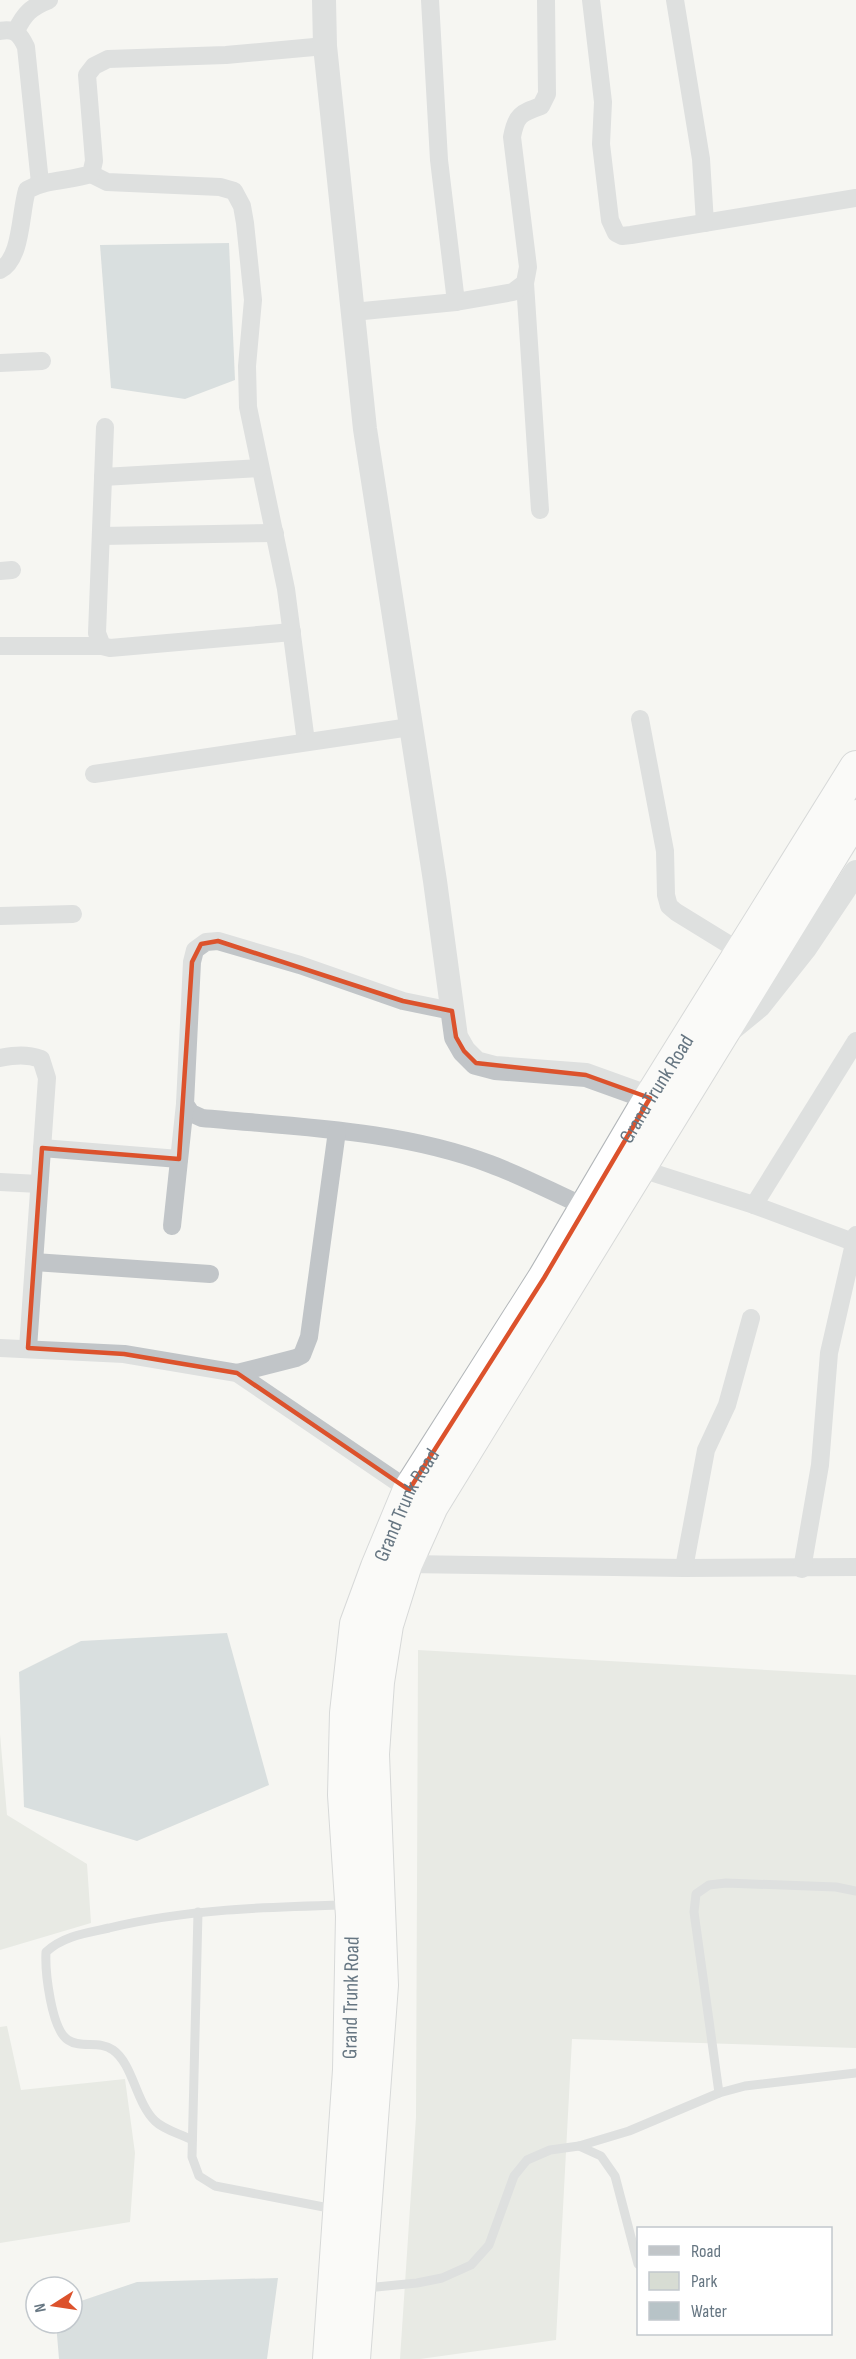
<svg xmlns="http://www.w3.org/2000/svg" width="856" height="2359" viewBox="0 0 856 2359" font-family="'Sofia Sans Condensed',sans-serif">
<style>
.green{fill:#d7dcd3}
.water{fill:#b7c3c7}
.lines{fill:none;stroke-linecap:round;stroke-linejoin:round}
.trunk-casing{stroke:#b2b6b9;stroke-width:34}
.service{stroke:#c1c5c8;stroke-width:9}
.minor{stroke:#c1c5c8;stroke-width:18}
.tertiary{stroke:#c1c5c8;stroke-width:24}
.trunk{stroke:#fff;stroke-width:32}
.marked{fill:none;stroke:#dc522c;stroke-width:4.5;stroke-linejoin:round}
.labels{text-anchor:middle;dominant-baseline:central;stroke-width:6;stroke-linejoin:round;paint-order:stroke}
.street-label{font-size:21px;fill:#667682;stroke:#fff}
</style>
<rect width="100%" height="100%" fill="#f6f6f2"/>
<g class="green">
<polygon points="418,1650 856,1675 856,2048 572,2039 556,2340 420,2359 400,2359 416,2117"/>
<polygon points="0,1734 7,1815 87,1864 91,1923 0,1950"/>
<polygon points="7,2026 21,2090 125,2079 135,2153 130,2222 0,2243 0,2027"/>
</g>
<g class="water">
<polygon points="229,243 235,380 185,399 111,388 100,245"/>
<polygon points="227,1633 269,1785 137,1841 24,1807 19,1672 81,1641"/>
<polygon points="278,2278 267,2359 59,2359 56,2323 72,2323 72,2304 137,2282"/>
</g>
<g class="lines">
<defs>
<g id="trunk">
<path id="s1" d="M329 2359 349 2070 352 1916 344 1795 346 1713 356 1624 377 1567 409 1490 544 1278 650 1098 856 767"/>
<polyline points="354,2359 382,1985 373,1754 378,1682 387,1625 406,1564 432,1506 856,816"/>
</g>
</defs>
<use href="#trunk" class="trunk-casing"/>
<g class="service">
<polyline points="198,1912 192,2157 199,2176 215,2186 334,2209"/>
<polyline points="719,2093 694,1912 696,1894 709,1885 726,1883 836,1887 856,1891"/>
<path d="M192 2140C181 2134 164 2130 155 2121 136 2103 133 2064 113 2050 99 2040 81 2049 68 2040 51 2029 45 1971 46 1952 63 1936 86 1933 109 1928 187 1909 266 1907 345 1905"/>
<polyline points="579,2146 629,2131 719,2093 745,2086 856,2073"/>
<polyline points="366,2288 417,2283 442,2278 471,2265 489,2245 514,2176 527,2160 550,2150 579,2146 601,2156 615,2176 638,2264"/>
</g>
<g class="minor">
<polyline points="430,0 439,160 456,302"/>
<polyline points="591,0 603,102 601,144 610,220 616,233 622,236 631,235 856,198"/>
<polyline points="675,0 701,159 705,223"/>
<path d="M0 31C15 28 20 34 26 47L40 183"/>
<path d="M16 31C24 14 31 7 49 0"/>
<polyline points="91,174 107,182 220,187 234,191 242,206 245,223 253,300 247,366 248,407 286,589 306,742"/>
<path d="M0 270C22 259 20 213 27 190 47 179 69 181 91 174L94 161 87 75 94 66 108 59 226 55 325 46"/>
<polyline points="525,283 540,510"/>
<path d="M353 312 456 302 513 292 525 283 528 267 512 137C516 115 521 113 541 106L547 94 546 0"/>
<polyline points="0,363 42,361"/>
<polyline points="105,427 97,633 102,646 110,648 292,632"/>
<polyline points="103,477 259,468"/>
<polyline points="101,536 275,533"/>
<polyline points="0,571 12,570"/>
<polyline points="0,646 102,646"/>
<polyline points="640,719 665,851 666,895 669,906 676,912 741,952"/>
<polyline points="94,774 410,727"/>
<polyline points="0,916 73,914"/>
<path d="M452 1011 403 1001 300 965 218 941 206 942 195 950 192 962 185 1104 191 1113 202 1118C297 1127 401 1130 490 1164 523 1176 554 1193 586 1207"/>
<path d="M0 1058C15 1055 27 1054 41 1059L47 1078 28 1348"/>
<polyline points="42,1148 179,1159"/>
<polyline points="638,1168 754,1205 856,1243"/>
<polyline points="0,1182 39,1184"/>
<polyline points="754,1205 856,1041"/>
<polyline points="172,1226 185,1104"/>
<polyline points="34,1262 210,1274"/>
<polyline points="0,1348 124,1354 237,1373 415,1494"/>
<polyline points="237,1373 296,1358 302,1355 309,1337 337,1131"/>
<polyline points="406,1564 684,1568 856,1567"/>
<polyline points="684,1568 706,1450 727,1405 751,1318"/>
<polyline points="802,1569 820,1465 829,1353 856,1235"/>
</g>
<g class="tertiary">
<polyline points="324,0 325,46 365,429 435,881 456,1037 464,1051 476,1063 495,1068 586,1075 650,1098"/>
<polyline points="731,1029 759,1006 805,948 856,872"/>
</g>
<use href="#trunk" class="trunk"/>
</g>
<path d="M0 0H856V2359H0ZM218 941 403 1001 452 1011 456 1037 464 1051 476 1063 586 1075 650 1098 544 1278 409 1490 237 1373 124 1354 28 1348 42 1148 179 1159 192 962 201 944Z" fill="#f6f6f2" fill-opacity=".55" fill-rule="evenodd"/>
<path class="marked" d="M218 941 403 1001 452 1011 456 1037 464 1051 476 1063 586 1075 650 1098 544 1278 409 1490 237 1373 124 1354 28 1348 42 1148 179 1159 192 962 201 944Z"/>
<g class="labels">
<g class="street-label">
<text stroke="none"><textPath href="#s1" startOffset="1352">Grand Trunk Road</textPath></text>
<text stroke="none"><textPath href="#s1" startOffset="866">Grand Trunk Road</textPath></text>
<text stroke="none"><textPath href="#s1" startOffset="362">Grand Trunk Road</textPath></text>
</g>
</g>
<rect x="637" y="2227" width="195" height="108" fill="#ffffff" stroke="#c2c8cd" stroke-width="1.5"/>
<rect x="649" y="2246" width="30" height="9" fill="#c1c5c8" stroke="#c2c8cd" stroke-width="1.5"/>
<text x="691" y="2257" font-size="18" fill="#667682">Road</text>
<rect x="649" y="2272" width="30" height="18" fill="#d7dcd3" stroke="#c2c8cd" stroke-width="1.5"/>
<text x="691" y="2287" font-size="18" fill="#667682">Park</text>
<rect x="649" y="2302" width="30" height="18" fill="#b7c3c7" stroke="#c2c8cd" stroke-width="1.5"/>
<text x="691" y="2317" font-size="18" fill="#667682">Water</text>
<g transform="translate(54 2305) rotate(258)"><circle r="28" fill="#ffffff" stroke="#c2c8cd" stroke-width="1.5"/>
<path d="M0-4.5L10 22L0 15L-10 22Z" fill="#dc522c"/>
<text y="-9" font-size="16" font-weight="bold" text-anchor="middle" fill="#667682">N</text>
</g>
</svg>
